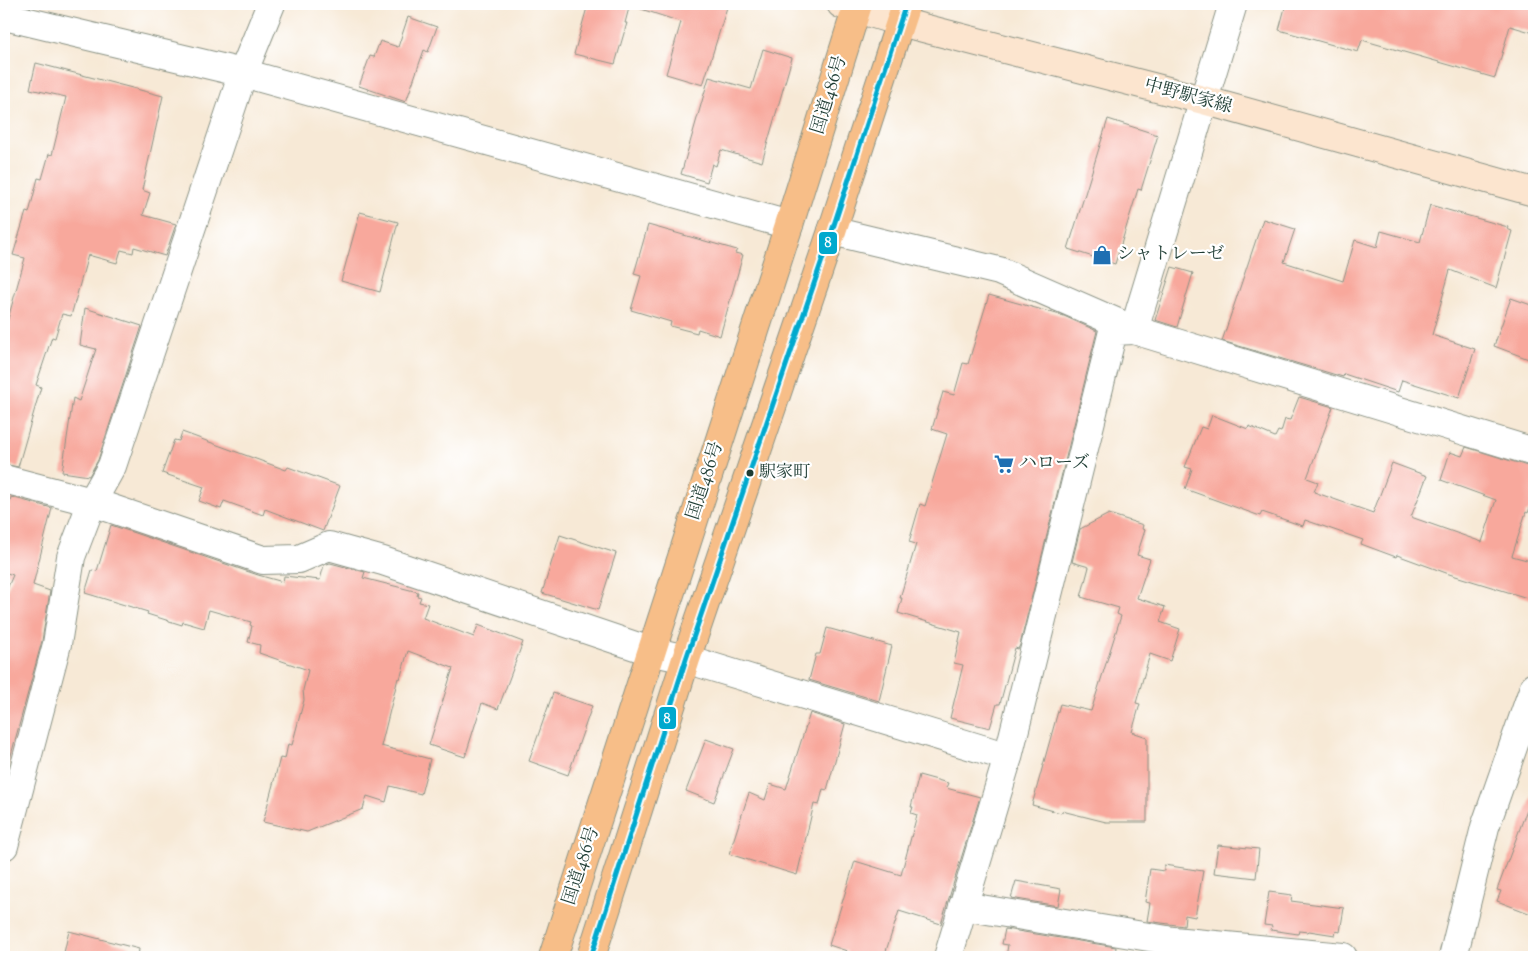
<svg xmlns="http://www.w3.org/2000/svg" width="1538" height="961" viewBox="0 0 1538 961" font-family="'Sorts Mill Goudy','Noto Serif JP',serif">
<style>
.building{fill:#f8a89c}
.lines{fill:none;stroke-linecap:round;stroke-linejoin:round}
.street-casing{stroke:#8b9385;stroke-width:30}
.secondary-casing{stroke:#8b9385;stroke-width:30}
.highway-casing{stroke:#8b9385;stroke-width:30}
.street{stroke:#fff;stroke-width:28}
.secondary{stroke:#fce5cf;stroke-width:28}
.highway{stroke:#f7be88;stroke-width:28}
.bus-1-casing{stroke:#fff;stroke-width:9}
.bus-1{stroke:#00a9ce;stroke-width:5}
.bus-dot{fill:#1f3d34;stroke:#fff;stroke-width:2}
.labels{text-anchor:middle;dominant-baseline:central;stroke-width:4.5;stroke-linejoin:round;paint-order:stroke}
.bus-label{font-size:17px;fill:#1f3d34;stroke:#fff;text-anchor:start}
.street-label{font-size:18px;fill:#1f3d34;stroke:#fff}
.poi-label{font-size:18px;fill:#1f3d34;stroke:#fff;text-anchor:start}
.line-badge{stroke:#fff;stroke-width:2}
.badge-label{font-size:14px;text-anchor:middle;font-weight:bold;fill:#fff}
</style>
<rect width="100%" height="100%" fill="#fff"/>
<filter id="ink" filterUnits="userSpaceOnUse"><feTurbulence type="fractalNoise" baseFrequency=".02" numOctaves="2"/><feDisplacementMap in="SourceGraphic" scale="10" xChannelSelector="R" yChannelSelector="G"/><feConvolveMatrix kernelMatrix="1 2 1 2 8 2 1 2 1" color-interpolation-filters="sRGB"/></filter>
<filter id="wash" filterUnits="userSpaceOnUse"><feTurbulence type="fractalNoise" baseFrequency=".0096" numOctaves="4" result="noise"/><feDisplacementMap in="SourceGraphic" scale="20" xChannelSelector="R" yChannelSelector="G"/><feGaussianBlur stdDeviation="1.12" result="paint"/><feColorMatrix in="noise" values="0 0 0 0 0 0 0 0 0 0 0 0 0 0 0 0 0 1.4 0 .05"/><feComposite in="paint" operator="in"/></filter>
<g filter="url(#wash)">
<rect width="100%" height="100%" fill="#f7e9d6"/>
<g id="blocks">
<g class="building">
<polygon points="588,4 630,4 625,23 627,23 615,64 574,54"/>
<polygon points="639,4 728,4 703,85 666,74 681,22 638,8"/>
<polygon points="1286,4 1534,4 1534,33 1510,26 1495,78 1362,40 1358,52 1279,30"/>
<polygon points="408,17 437,27 428,52 424,50 406,102 359,86 370,56 374,57 380,41 398,47"/>
<polygon points="763,49 792,58 762,162 721,150 716,166 712,164 707,182 681,174 709,77 751,89"/>
<polygon points="36,63 163,96 142,190 150,193 143,215 176,224 165,256 134,247 133,253 121,250 117,263 88,255 71,316 62,314 55,338 52,337 36,385 41,387 18,467 4,464 4,333 25,258 13,255 26,212 29,213 38,178 42,179 49,154 52,155 66,97 30,89"/>
<polygon points="1108,119 1158,135 1141,190 1138,189 1115,264 1068,249"/>
<polygon points="1430,205 1508,227 1507,229 1512,231 1496,288 1450,270 1432,335 1475,349 1459,398 1402,380 1398,392 1344,374 1343,377 1222,341 1263,219 1295,229 1284,262 1343,281 1355,240 1377,247 1381,231 1420,242"/>
<polygon points="360,212 398,222 380,292 341,281"/>
<polygon points="648,225 737,250 735,253 743,255 720,336 698,329 697,333 670,326 671,322 631,310 641,276 634,274"/>
<polygon points="1172,267 1193,273 1177,327 1155,320"/>
<polygon points="989,295 1064,316 1097,331 1020,645 1018,649 1015,648 1000,704 997,704 990,728 950,718 963,665 954,663 961,632 898,613 902,598 900,598 916,544 909,542 920,504 925,506 947,434 932,429 943,392 954,395 963,363 968,364"/>
<polygon points="1511,298 1534,306 1534,361 1494,346"/>
<polygon points="85,308 142,326 98,460 89,476 62,472 73,398 79,401 96,349 80,345"/>
<polygon points="1299,397 1333,407 1307,478 1318,482 1314,492 1373,513 1392,463 1427,476 1411,517 1482,542 1496,500 1441,480 1450,452 1462,456 1466,447 1534,468 1534,496 1528,513 1526,512 1512,556 1534,562 1534,600 1449,574 1397,555 1396,557 1361,544 1363,540 1305,520 1303,526 1262,512 1260,516 1185,489 1192,469 1185,467 1201,427 1207,429 1212,415 1248,429 1249,426 1275,437 1278,431 1281,432 1285,419 1290,420"/>
<polygon points="182,432 286,470 288,467 340,486 323,531 265,509 263,515 224,501 221,509 199,501 204,487 162,473 174,440 179,441"/>
<polygon points="11,497 52,508 33,585 50,591 42,641 8,766 4,765 4,596 13,575 4,572 4,526"/>
<polygon points="1109,514 1143,525 1142,529 1145,530 1137,555 1150,559 1137,598 1165,607 1160,622 1180,629 1170,661 1150,654 1136,703 1140,704 1132,732 1147,737 1147,822 1106,822 1062,811 1061,813 1032,805 1060,704 1091,711 1121,616 1117,614 1119,608 1081,597 1089,567 1072,562 1080,529"/>
<polygon points="111,525 258,575 283,582 284,576 320,580 324,565 330,563 365,572 363,578 418,592 417,596 421,597 419,602 428,604 423,618 474,637 478,625 523,642 498,709 482,703 465,757 429,745 453,668 408,651 400,679 398,678 381,746 430,759 421,794 390,786 386,802 367,796 363,809 307,832 263,822 280,758 285,759 288,744 292,745 304,700 303,690 308,670 259,653 260,645 248,642 252,626 250,625 251,622 209,610 204,628 183,622 182,625 147,614 148,612 85,593 92,570 97,571"/>
<polygon points="560,535 616,553 598,610 542,593"/>
<polygon points="827,628 892,646 879,701 809,680 816,654 820,654"/>
<polygon points="553,693 592,706 568,775 529,761"/>
<polygon points="810,713 845,724 827,790 823,789 819,805 814,804 797,875 729,854 749,793 765,800 770,784 786,789"/>
<polygon points="706,739 734,749 714,802 686,791"/>
<polygon points="919,775 948,783 946,788 980,797 941,924 899,911 884,957 845,957 847,951 829,945 855,861 901,875 917,815 911,813 913,807 911,807"/>
<polygon points="1532,796 1534,797 1534,915 1497,901 1501,891 1497,890"/>
<polygon points="1218,845 1259,849 1256,878 1214,873"/>
<polygon points="1164,865 1203,871 1195,917 1185,915 1184,926 1147,921 1150,903 1145,902 1150,869 1164,871"/>
<polygon points="1016,881 1061,889 1058,906 1011,898"/>
<polygon points="1269,892 1292,895 1291,901 1344,908 1340,932 1336,931 1335,935 1309,931 1308,932 1299,931 1298,934 1271,930 1272,926 1264,925"/>
<polygon points="1005,929 1116,947 1115,957 1006,957 1008,945 1002,944"/>
<polygon points="69,931 139,949 138,957 63,957"/>
</g>
</g>
</g>
<g filter="url(#ink)">
<use href="#blocks" fill-opacity="0" stroke="#8b9385" stroke-width="1"/>
<g class="lines">
<defs>
<g id="street">
<polyline points="4,16 243,73 789,225"/>
<polyline points="832,231 999,271 1134,330 1534,452"/>
<polyline points="4,479 92,502 263,560 299,559 329,546 383,561 650,651 686,659 1008,757"/>
<polyline points="4,846 57,644 71,557 92,502 112,466 243,73 271,4"/>
<polyline points="963,906 1173,941 1343,957"/>
<polyline points="948,957 1008,757 1113,331 1134,330 1233,4"/>
<polyline points="1453,957 1485,827 1534,687"/>
</g>
<polyline id="secondary" points="841,4 900,22 1203,100 1534,192"/>
<g id="highway">
<polyline points="553,957 789,225 858,4"/>
<polyline points="591,957 686,659 832,231 906,4"/>
</g>
</defs>
<use href="#street" class="street-casing"/>
<use href="#secondary" class="secondary-casing"/>
<use href="#highway" class="highway-casing"/>
<use href="#street" class="street"/>
<use href="#secondary" class="secondary"/>
<use href="#highway" class="highway"/>
<defs>
<polyline id="bus-1" points="591,957 686,659 832,231 906,4"/>
</defs>
<use href="#bus-1" class="bus-1-casing"/>
<use href="#bus-1" class="bus-1"/>
</g>
</g>
<defs>
<symbol id="shop-bare" viewBox="-9 -9 18 18"><path d="M-5-2.5h2.3a2.7 3.5 0 0 1 5.4 0H5L5.5 6h-11ZM-1.5-2.5h3a1.5 2.3 0 0 0-3 0Z" fill="#1f6fb2" stroke="#fff" stroke-width="2.5" paint-order="stroke"/></symbol>
<symbol id="supermarket-bare" viewBox="-9 -9 18 18"><path d="M-6-5.5h2.5l.6 2H6L4.5 2H-2.5L-4.4-4H-6ZM-1.5 3.2a1.3 1.3 0 1 0 .1 0ZM3 3.2a1.3 1.3 0 1 0 .1 0Z" fill="#1f6fb2" stroke="#fff" stroke-width="2.5" paint-order="stroke"/></symbol>
</defs>
<g fill-rule="evenodd">
<use href="#shop-bare" x="1088" y="241" width="28" height="28"/>
<use href="#supermarket-bare" x="990" y="450" width="28" height="28"/>
</g>
<circle class="bus-dot" cx="750" cy="473" r="4.5"/>
<g class="labels">
<g class="bus-label">
<text x="759" y="473">駅家町</text>
</g>
<g class="street-label">
<text transform="translate(830 95) rotate(-73)">国道486号</text>
<text transform="translate(1188 97) rotate(15)">中野駅家線</text>
<text transform="translate(706 481) rotate(-72)">国道486号</text>
<text transform="translate(582 866) rotate(-72)">国道486号</text>
</g>
<g class="poi-label">
<text x="1117" y="255">シャトレーゼ</text>
<text x="1019" y="464">ハローズ</text>
</g>
</g>
<g class="line-badge">
<rect x="818" y="231" width="20" height="24" rx="5" fill="#00a9ce"/>
<rect x="658" y="706" width="19" height="24" rx="5" fill="#00a9ce"/>
</g>
<g class="badge-label">
<text x="828" y="247">8</text>
<text x="667" y="723">8</text>
</g>
<rect width="1538" height="961" fill="none" stroke="#fff" stroke-width="20"/>
</svg>
